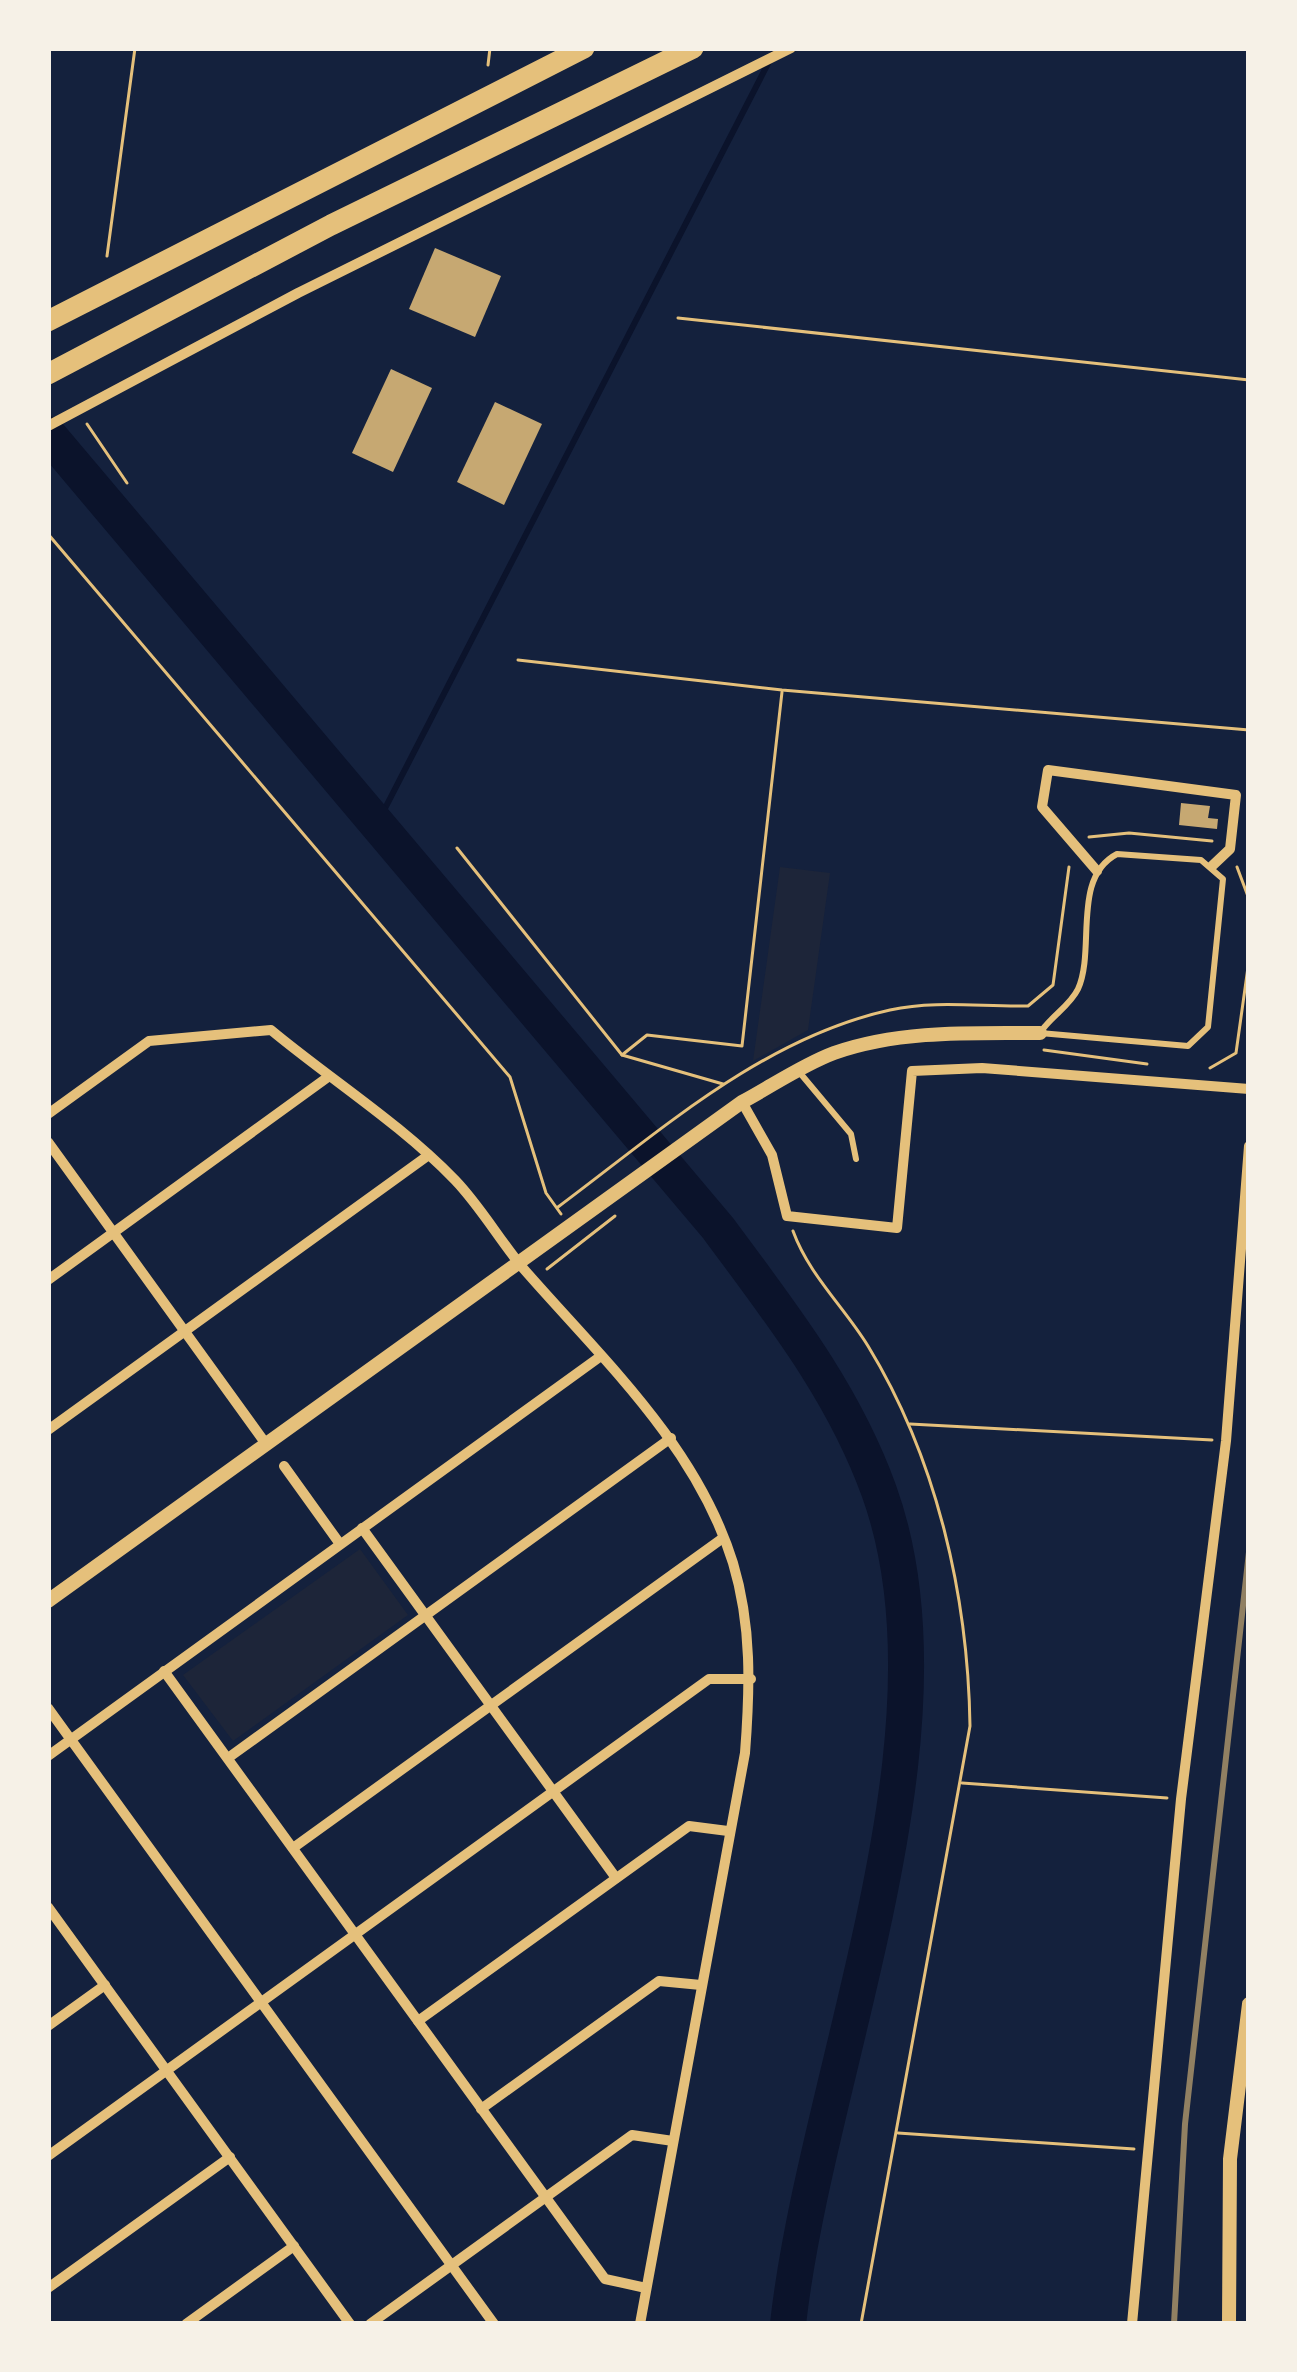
<svg xmlns="http://www.w3.org/2000/svg" width="1297" height="2372" viewBox="0 0 1297 2372" font-family="'Nunito Sans',sans-serif">
<style>
.green{fill:#1d2539}
.lines{fill:none;stroke-linecap:round;stroke-linejoin:round}
.stream{stroke:#0b132b;stroke-width:6}
.river{stroke:#0b132b;stroke-width:36}
.building{fill:#c6a872}
.path{stroke:#e5c07b;stroke-width:3}
.service{stroke:#e5c07b;stroke-width:6}
.minor{stroke:#e5c07b;stroke-width:10}
.tertiary{stroke:#e5c07b;stroke-width:14}
.motorway{stroke:#e5c07b;stroke-width:21}
.rail{stroke:#918062;stroke-width:6}
</style>
<rect width="100%" height="100%" fill="#14213d"/>
<g class="green">
<polygon points="780,867 830,873 808,1030 753,1061"/>
<polygon points="360,1549 408,1615 233,1741 183,1675"/>
</g>
<g class="lines">
<polyline class="stream" points="378,822 776,48"/>
<path class="river" d="M48 434 718 1228C780 1312 843 1391 879 1491 967 1734 816 2073 788 2324"/>
</g>
<g class="building">
<polygon points="435,248 501,276 475,337 409,309"/>
<polygon points="391,369 432,388 393,472 352,453"/>
<polygon points="495,402 542,424 504,505 457,482"/>
<polygon points="1181,803 1210,806 1208,818 1218,819 1217,829 1179,825"/>
</g>
<g class="lines">
<g class="path">
<polyline points="488,65 490,48"/>
<polyline points="107,256 135,48"/>
<polyline points="678,318 1249,380"/>
<polyline points="87,424 127,483"/>
<polyline points="48,534 510,1077 546,1193 561,1214"/>
<polyline points="518,660 782,690 1249,730"/>
<polyline points="1089,837 1129,833 1212,841"/>
<polyline points="457,848 622,1055 723,1084"/>
<polyline points="1237,867 1249,899"/>
<polyline points="1044,1050 1147,1064"/>
<polyline points="622,1055 647,1035 742,1046 782,692"/>
<polyline points="1210,1068 1236,1053 1249,960"/>
<path d="M558 1207C660 1131 763 1038 890 1010 936 1000 981 1007 1028 1006L1053 985 1069 867"/>
<path d="M793 1231C809 1275 844 1307 868 1346 937 1459 968 1596 970 1726L861 2324"/>
<polyline points="547,1269 615,1216"/>
<polyline points="910,1424 1212,1440"/>
<polyline points="962,1783 1167,1798"/>
<polyline points="898,2133 1134,2149"/>
</g>
<g class="service">
<path d="M1117 854 1201 860 1223 879 1208 1027 1188 1046 1040 1033C1050 1017 1070 1006 1078 989 1096 949 1071 878 1117 854Z"/>
<polyline points="800,1073 851,1134 856,1159"/>
</g>
<g class="minor">
<polyline points="48,426 298,293 791,48"/>
<polyline points="1097,871 1042,807 1048,770 1236,795 1230,849 1212,866"/>
<polyline points="742,1102 772,1155 787,1216 897,1228 912,1071 982,1068 1249,1089"/>
<path d="M48 1114 149 1041 271 1030C330 1079 401 1124 455 1180 480 1206 499 1239 522 1267 601 1358 696 1444 733 1563 752 1626 750 1688 745 1753L640 2324"/>
<polyline points="48,1142 266,1444"/>
<polyline points="48,1280 328,1077"/>
<polyline points="48,1430 426,1157"/>
<polyline points="284,1466 340,1544"/>
<polyline points="362,1528 616,1878"/>
<polyline points="164,1671 605,2279 646,2288"/>
<polyline points="48,1708 494,2324"/>
<polyline points="48,1756 601,1356"/>
<polyline points="228,1758 671,1438"/>
<polyline points="293,1848 723,1538"/>
<polyline points="48,1907 350,2324"/>
<polyline points="418,2021 689,1826 728,1831"/>
<polyline points="48,2026 105,1985"/>
<polyline points="481,2109 659,1981 701,1985"/>
<polyline points="48,2156 709,1679 751,1679"/>
<polyline points="48,2288 230,2157"/>
<polyline points="186,2324 294,2246"/>
<polyline points="370,2324 632,2135 673,2141"/>
<polyline points="1132,2324 1181,1799 1226,1441 1249,1146"/>
</g>
<g class="tertiary">
<path d="M48 1601 742 1102C772 1086 802 1065 834 1053 899 1030 972 1033 1040 1033"/>
<polyline points="1229,2324 1230,2159 1249,2004"/>
</g>
<g class="motorway">
<polyline points="48,321 584,48"/>
<polyline points="48,374 331,225 693,48"/>
</g>
<polyline class="rail" points="1174,2324 1185,2124 1249,1552"/>
</g>
<rect width="1297" height="2372" fill="none" stroke="#f6f1e7" stroke-width="102"/>
</svg>
